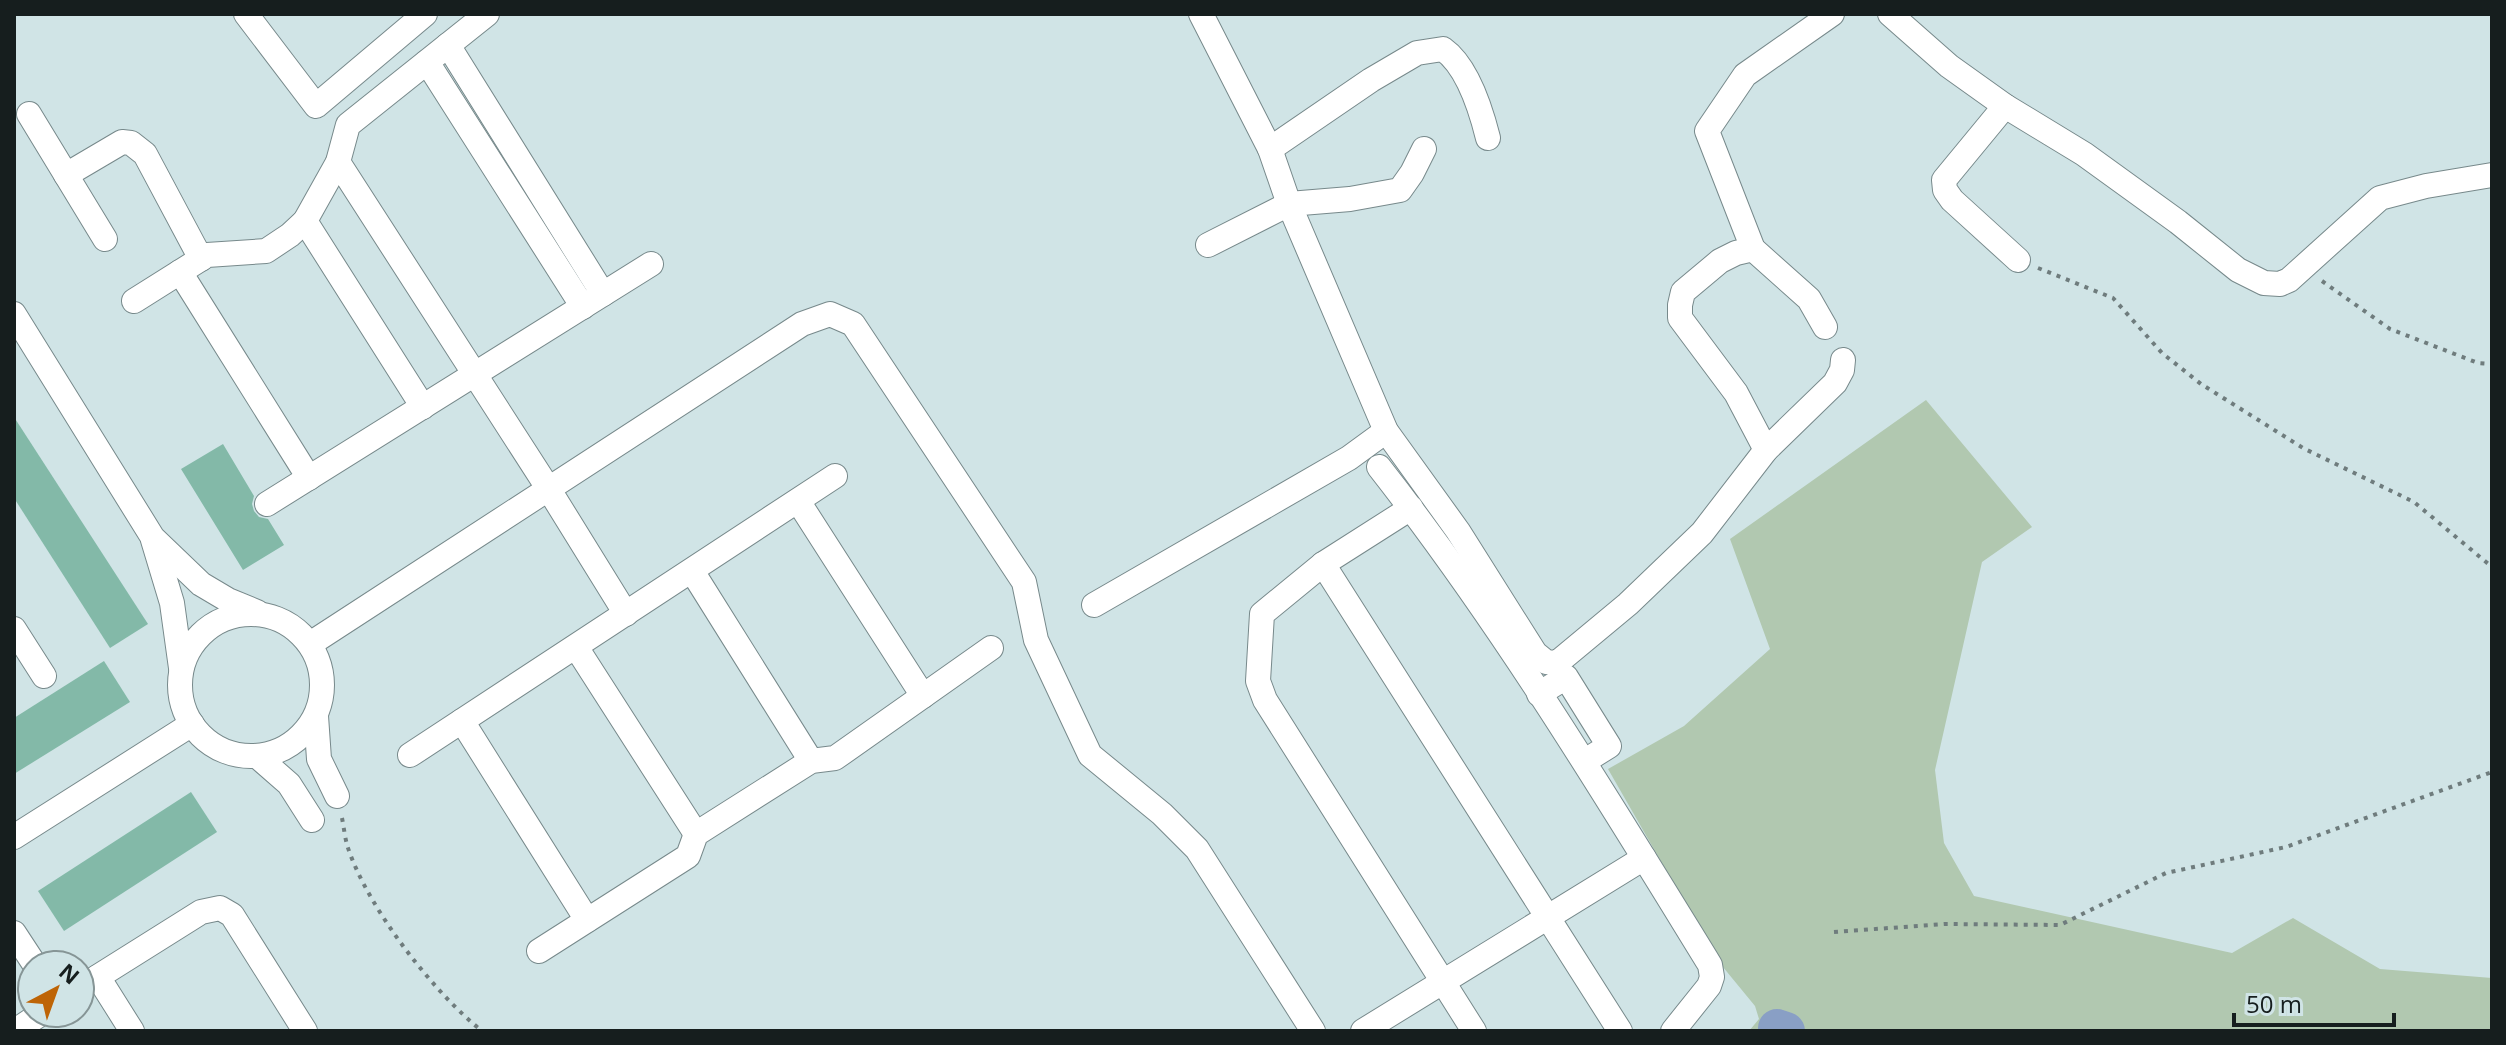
<svg xmlns="http://www.w3.org/2000/svg" width="2506" height="1045" viewBox="0 0 2506 1045" font-family="'Open Sans',sans-serif">
<style>
.green{fill:#b1c8b0}
.lines{fill:none;stroke-linecap:round;stroke-linejoin:round}
.river{stroke:#899fc5;stroke-width:38}
.building{fill:#83b9a8}
.street-casing{stroke:#77898b;stroke-width:26}
.path{stroke:#6f7c7d;stroke-width:4;stroke-dasharray:4 6;stroke-linecap:butt}
.street{stroke:#fff;stroke-width:24}
</style>
<rect width="100%" height="100%" fill="#d0e4e6"/>
<polygon class="green" points="1926,400 2032,527 1982,562 1935,770 1944,843 1974,896 2232,953 2293,918 2380,969 2492,978 2492,1031 1749,1031 1759,1019 1755,1006 1718,961 1608,769 1684,726 1770,649 1730,539"/>
<g class="lines">
<polyline class="river" points="1777,1031 1777,1028 1786,1031"/>
</g>
<g class="building">
<polygon points="14,417 148,624 110,648 14,498"/>
<polygon points="223,444 254,496 252,504 254,511 259,517 268,519 284,545 243,570 181,469"/>
<polygon points="104,661 130,702 14,774 14,718"/>
<polygon points="191,792 217,832 64,931 38,891"/>
</g>
<g class="lines">
<defs>
<g id="street">
<polyline points="246,14 316,106 425,14"/>
<polyline points="1201,14 1270,149 1289,204 1386,431 1458,531 1535,653 1546,662 1557,663 1628,604 1702,533 1766,450 1835,383 1842,370 1843,360"/>
<polyline points="1890,14 1949,66 2005,106 2084,154 2178,222 2238,270 2264,283 2280,284 2289,280 2380,198 2426,186 2492,175"/>
<polyline points="448,45 603,294"/>
<polyline points="427,62 583,307"/>
<polyline points="2005,106 1944,180 1945,190 1952,200 2018,260"/>
<polyline points="29,114 105,239"/>
<path d="M1270 149 1371 80 1417 53 1443 49C1467 66 1481 110 1488 138"/>
<polyline points="338,162 548,488 626,614"/>
<polyline points="66,175 122,142 131,143 145,154 201,259"/>
<polyline points="305,221 423,407"/>
<polyline points="1208,245 1289,204 1350,199 1400,190 1412,173 1424,149"/>
<polyline points="1753,249 1736,253 1720,261 1683,292 1680,305 1680,318 1736,393 1766,450"/>
<polyline points="180,272 309,478"/>
<polyline points="134,301 207,255 266,251 290,235 305,221 338,162 348,125 487,14"/>
<polyline points="14,314 153,538 201,584 228,600 257,612"/>
<polyline points="1825,327 1809,299 1753,249 1707,131 1745,75 1832,14"/>
<path d="M1379 467C1502 624 1606 796 1710 965L1712 977 1709 986 1673 1031"/>
<polyline points="798,501 923,696"/>
<polyline points="267,504 651,264"/>
<polyline points="1411,508 1323,564 1262,614 1258,681 1265,700 1474,1031"/>
<polyline points="153,540 172,603 181,668"/>
<polyline points="1323,564 1620,1031"/>
<polyline points="692,571 811,761"/>
<polyline points="1094,605 1349,458 1386,431"/>
<circle cx="251" cy="685" r="71"/>
<polyline points="14,629 44,676"/>
<polyline points="310,644 802,324 830,314 853,324 1024,582 1036,640 1090,755 1162,814 1197,849 1313,1031"/>
<polyline points="576,647 696,834"/>
<polyline points="1539,694 1566,677 1609,746 1585,761"/>
<polyline points="316,716 319,759 337,796"/>
<polyline points="462,721 587,920"/>
<polyline points="410,755 835,476"/>
<polyline points="257,756 289,784 312,820"/>
<polyline points="14,837 192,724"/>
<polyline points="14,933 35,965"/>
<polyline points="539,951 688,856 696,834 811,761 835,758 991,648"/>
<polyline points="98,977 132,1031"/>
<polyline points="80,988 201,912 220,908 232,915 305,1031"/>
<polyline points="15,1031 42,1013"/>
<polyline points="1363,1031 1644,858"/>
</g>
</defs>
<use href="#street" class="street-casing"/>
<g class="path">
<polyline points="2038,268 2113,298 2162,353 2201,384 2303,448 2414,502 2492,567"/>
<polyline points="2322,281 2390,329 2478,363 2492,364"/>
<path d="M342 818C344 828 345 839 348 848 368 908 433 992 482 1031"/>
<polyline points="1834,932 1945,924 2060,925 2166,873 2286,847 2492,772"/>
</g>
<use href="#street" class="street"/>
</g>
<rect width="2506" height="1045" fill="none" stroke="#161e1e" stroke-width="32"/>
<g transform="translate(56 989) rotate(41)"><circle r="38" fill="#d0e4e6" stroke="#869596" stroke-width="2"/>
<path d="M0-6L14 30L0 20L-14 30Z" fill="#be6406"/>
<text y="-12" font-size="22" font-weight="bold" text-anchor="middle" fill="#161e1e">N</text>
</g>
<path d="M2234 1013v12h160v-12" fill="none" stroke="#161e1e" stroke-width="4"/>
<text x="2246" y="1013" font-size="24" fill="#161e1e" stroke="#d0e4e6" stroke-width="6" paint-order="stroke">50 m</text>
</svg>
